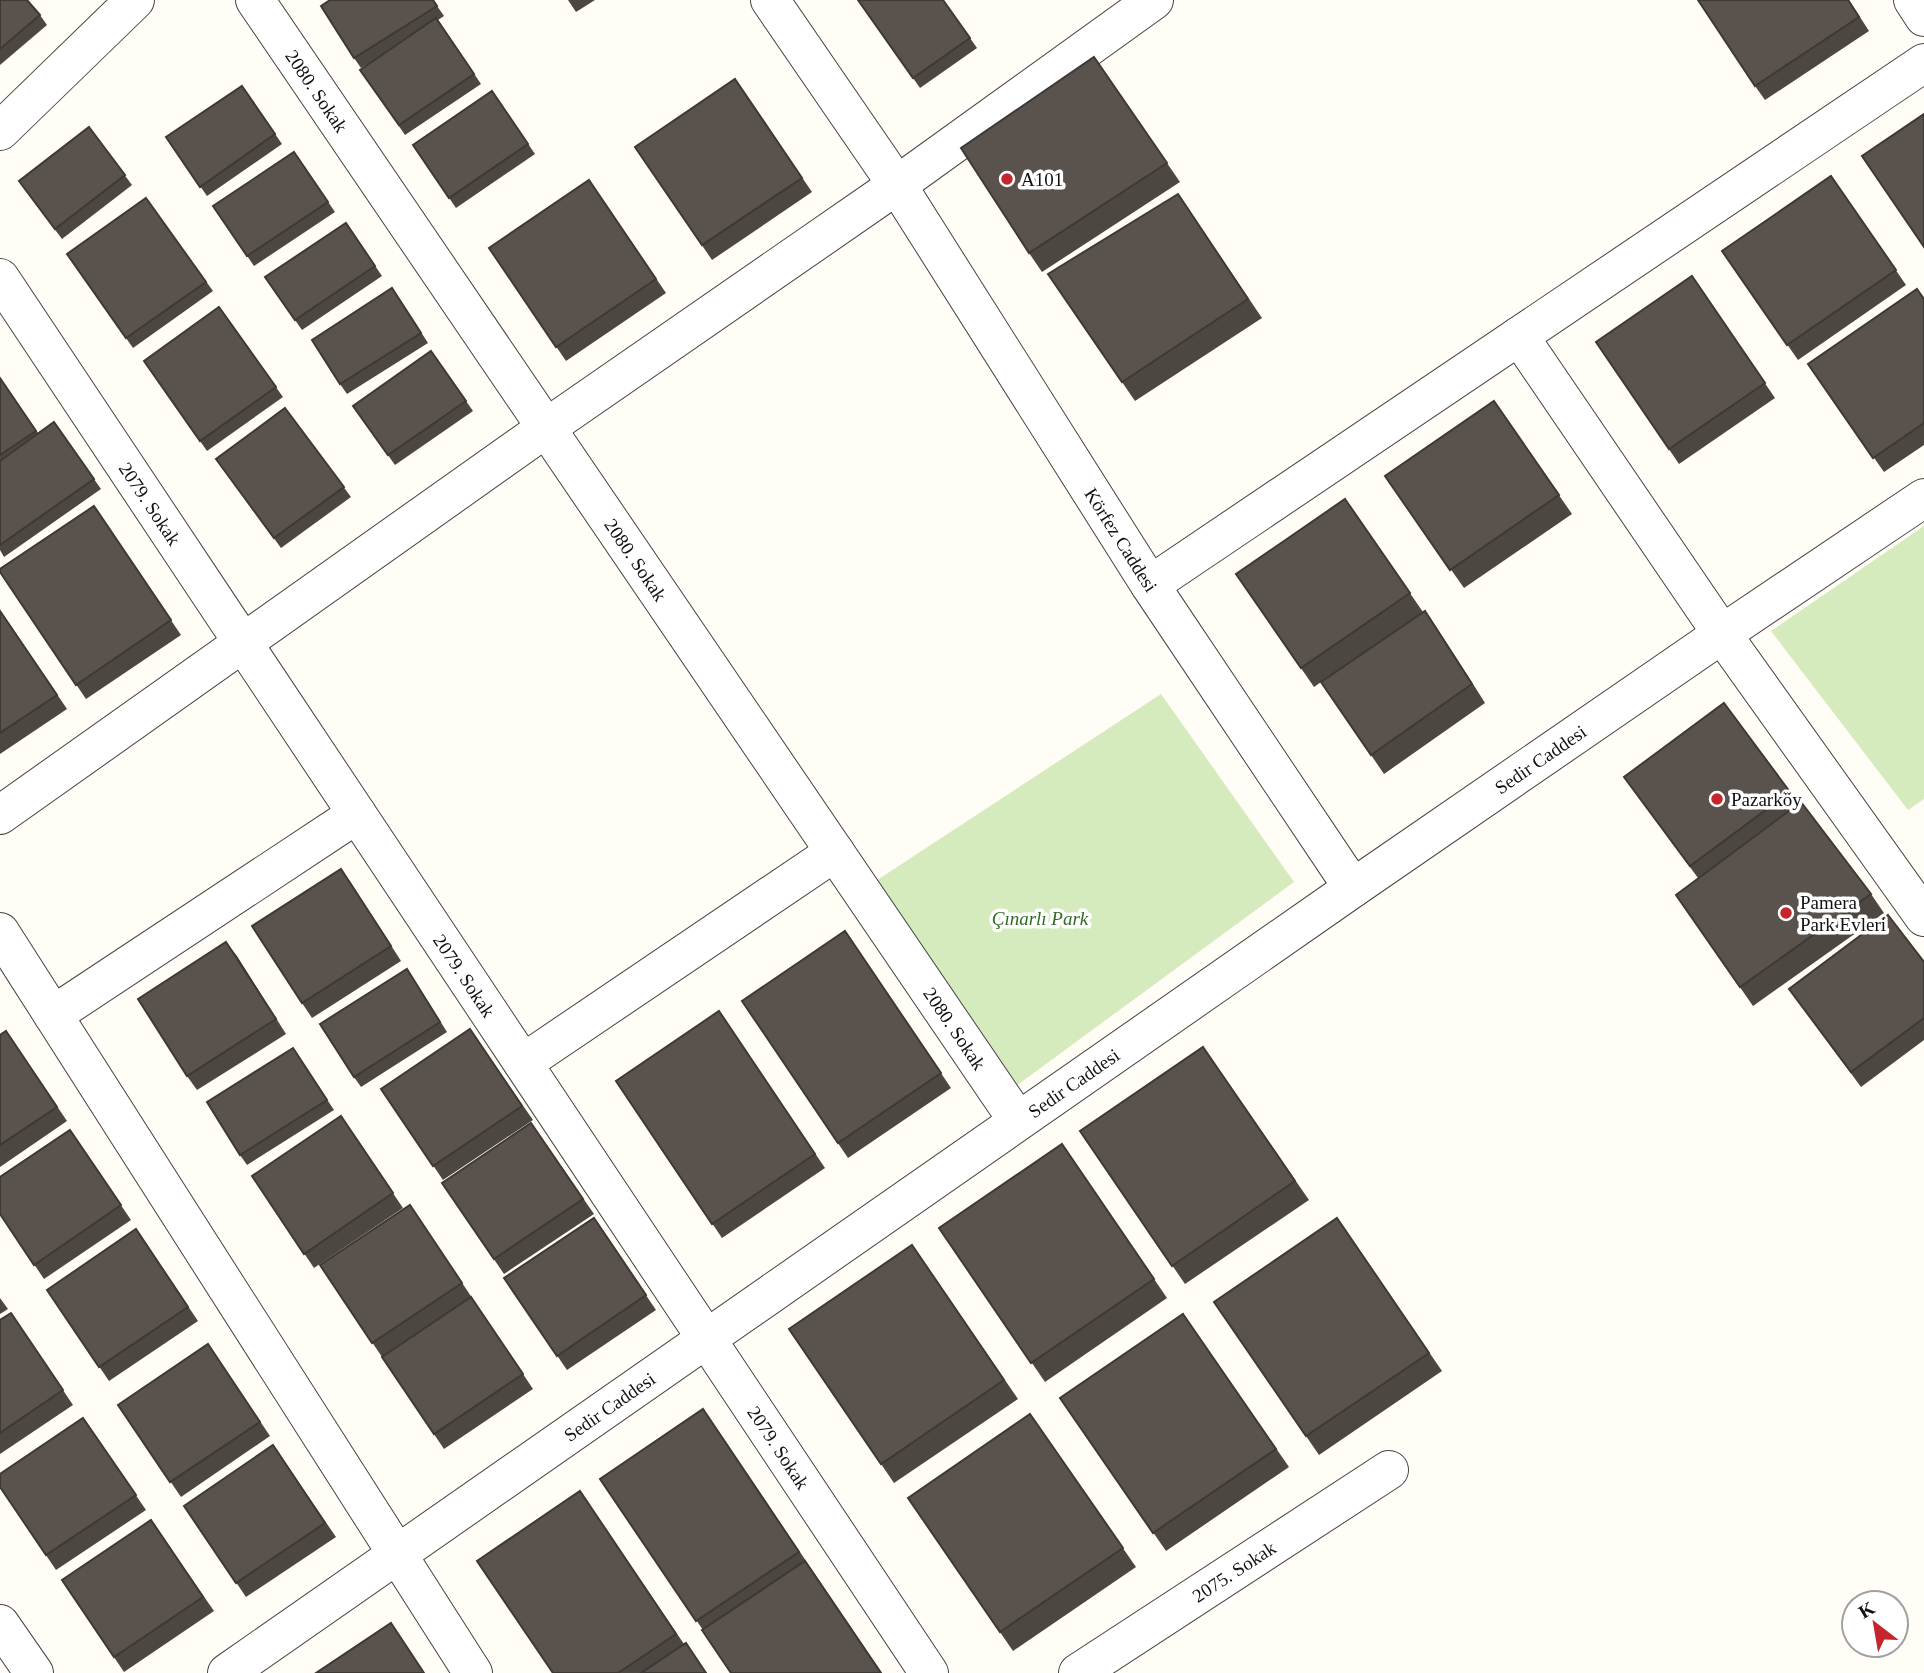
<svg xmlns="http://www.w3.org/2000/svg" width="1924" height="1673" viewBox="0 0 1924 1673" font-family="'Times New Roman',serif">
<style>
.green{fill:#d5ebbd}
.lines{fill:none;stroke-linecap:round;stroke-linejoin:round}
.street-casing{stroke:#444;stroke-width:40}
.street{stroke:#fff;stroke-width:38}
.wall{fill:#4d4742}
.shaded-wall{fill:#3f3936}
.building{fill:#5a524d;stroke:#3f3936;stroke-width:2}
.poi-dot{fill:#c4262e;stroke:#fff;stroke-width:2.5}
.labels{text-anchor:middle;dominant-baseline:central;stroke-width:7;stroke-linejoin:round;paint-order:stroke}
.street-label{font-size:19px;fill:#111;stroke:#fff}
.poi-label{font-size:19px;fill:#111;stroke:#fff;text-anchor:start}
.park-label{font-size:19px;font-style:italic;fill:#2f6b1f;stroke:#fff}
</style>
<rect width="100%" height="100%" fill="#fffdf5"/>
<g class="green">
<polygon points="1924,526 1924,799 1908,810 1771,631"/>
<polygon points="1161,694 1294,882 1005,1094 868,886"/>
</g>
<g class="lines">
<defs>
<g id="street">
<path id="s1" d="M255 0 1018 1121"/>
<path id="s2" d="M770 0 897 185 1150 585 1353 888"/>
<polyline points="1913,0 1924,17"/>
<polyline points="0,131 135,0"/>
<path id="s3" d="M0 278 929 1673"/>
<polyline points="1519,336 1722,634 1924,917"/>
<polyline points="1150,585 1924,63"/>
<polyline points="0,815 546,428 897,185 1154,0"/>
<polyline points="0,932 473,1673"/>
<polyline points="53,1015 357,814"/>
<polyline points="523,1063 835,852"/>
<polyline points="0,1624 34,1673"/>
<path id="s4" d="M227 1673 1353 888 1722 634 1924 498"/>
<path id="s5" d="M1078 1673 1389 1470"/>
</g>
</defs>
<use href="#street" class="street-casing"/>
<use href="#street" class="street"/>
</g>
<g class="wall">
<polygon points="0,0 40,15 47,25 0,65"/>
<polygon points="433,0 444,16 438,20 481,84 405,135 360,70 376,59 361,68 354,58"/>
<polygon points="568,0 595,0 576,12"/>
<polygon points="858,0 970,38 977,48 920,88"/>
<polygon points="1849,0 1869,31 1765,100 1755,86"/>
<polygon points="1094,57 1180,182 1042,272 1029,253"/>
<polygon points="735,79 812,192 712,260 635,147"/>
<polygon points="242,86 282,144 207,196 166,137"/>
<polygon points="492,91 535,154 456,208 413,145"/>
<polygon points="89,127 132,185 62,239 26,191"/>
<polygon points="294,152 335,212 254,266 213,206"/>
<polygon points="1831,176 1906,285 1798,360 1722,251"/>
<polygon points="589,180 666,293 566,361 489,248"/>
<polygon points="146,198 213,291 133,348 67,254"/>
<polygon points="1191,213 1262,318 1135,401 1048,274"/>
<polygon points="346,223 382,276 302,330 265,277"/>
<polygon points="1692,276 1775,398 1679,464 1596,342"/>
<polygon points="399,298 428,343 347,394 340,384"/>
<polygon points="1924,299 1924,445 1884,472 1808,364"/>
<polygon points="219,307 283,397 207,451 144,361"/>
<polygon points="431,351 473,411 395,465 353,406"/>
<polygon points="0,378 38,433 54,422 101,489 4,557 0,550"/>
<polygon points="1494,401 1572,514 1464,588 1385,476"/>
<polygon points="285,408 351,497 281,548 216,459"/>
<polygon points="1345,499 1423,612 1425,611 1438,630 1485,703 1384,774 1321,682 1314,687 1236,574"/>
<polygon points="94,506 181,635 86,699 0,572"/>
<polygon points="0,610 67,709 0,754"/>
<polygon points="1635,792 1790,792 1798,804 1871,894 1884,913 1753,1006 1676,895 1698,878"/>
<polygon points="341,869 401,961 312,1018 302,1003"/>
<polygon points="845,931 951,1088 848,1158 742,1001"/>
<polygon points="226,942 286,1034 197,1090 187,1076"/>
<polygon points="1924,962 1924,1040 1861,1087 1789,989"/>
<polygon points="407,969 447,1032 361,1087 354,1077"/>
<polygon points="719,1011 825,1168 722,1238 616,1081"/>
<polygon points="470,1029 533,1120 443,1180 381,1089"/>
<polygon points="6,1031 67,1121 0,1167 0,1035"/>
<polygon points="1203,1047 1309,1200 1185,1284 1080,1131"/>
<polygon points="293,1048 334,1110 247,1165 240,1155"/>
<polygon points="341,1116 403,1208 314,1268 252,1176"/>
<polygon points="531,1123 594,1214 504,1274 442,1183"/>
<polygon points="70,1130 131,1220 44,1279 0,1214"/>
<polygon points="1062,1144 1167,1298 1045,1382 939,1228"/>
<polygon points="410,1205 533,1389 444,1449 320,1265"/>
<polygon points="594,1218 656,1310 567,1370 504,1278"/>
<polygon points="1337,1218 1442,1371 1319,1455 1214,1302"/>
<polygon points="136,1229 198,1321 109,1381 47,1290"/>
<polygon points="912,1245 1018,1399 894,1483 789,1329"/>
<polygon points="0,1298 8,1309 0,1314"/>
<polygon points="11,1313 73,1405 0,1454 0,1320"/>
<polygon points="1183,1314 1289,1467 1166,1551 1060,1398"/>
<polygon points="208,1344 270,1436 181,1497 118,1405"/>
<polygon points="703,1409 882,1673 703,1630 600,1479"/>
<polygon points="1030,1414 1136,1567 1013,1651 908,1498"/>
<polygon points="83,1418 146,1510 56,1570 0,1487"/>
<polygon points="273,1445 336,1537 246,1597 184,1506"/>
<polygon points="580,1491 684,1644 707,1673 553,1673"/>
<polygon points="151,1520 214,1611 124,1672 62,1580"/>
</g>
<g class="shaded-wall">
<polygon points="1425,611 1438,630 1485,703 1472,684"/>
<polygon points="341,869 351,883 401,961 391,946"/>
<polygon points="226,942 237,956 286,1034 276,1019"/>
</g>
<g class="building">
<polygon points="0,0 27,0 40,15 0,49"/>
<polygon points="330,0 433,0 437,6 354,58 321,6"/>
<polygon points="858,0 943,0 970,38 913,78"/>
<polygon points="1698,0 1848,0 1859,17 1755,86"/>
<polygon points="436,18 474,74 399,125 360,70"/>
<polygon points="1094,57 1167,163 1029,253 961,148"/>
<polygon points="735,79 802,178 702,245 635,147"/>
<polygon points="242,86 275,134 200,187 166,137"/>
<polygon points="492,91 528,144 449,198 413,145"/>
<polygon points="1924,114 1924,247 1862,156"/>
<polygon points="89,127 125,175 55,229 19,181"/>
<polygon points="294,152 328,202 247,256 213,206"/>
<polygon points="1831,176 1896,270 1787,345 1722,251"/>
<polygon points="589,180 656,279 556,347 489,248"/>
<polygon points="1178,194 1248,299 1122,382 1048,274"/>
<polygon points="146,198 206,282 126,338 67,254"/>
<polygon points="346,223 375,266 295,320 265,277"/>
<polygon points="1692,276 1765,383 1669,449 1596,342"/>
<polygon points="392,288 421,333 340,384 312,340"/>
<polygon points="1917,289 1924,299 1924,423 1873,458 1808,364"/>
<polygon points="219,307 276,387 200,441 144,361"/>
<polygon points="431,351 466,401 388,455 353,406"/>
<polygon points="0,378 36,431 0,455"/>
<polygon points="1494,401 1559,495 1450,570 1385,476"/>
<polygon points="285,408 344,487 274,538 216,459"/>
<polygon points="54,422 94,479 0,545 0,461"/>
<polygon points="1345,499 1410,593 1301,668 1236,574"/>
<polygon points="94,506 171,620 76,685 0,572 0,569"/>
<polygon points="0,611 57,695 0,733"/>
<polygon points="1425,611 1472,684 1371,755 1321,682"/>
<polygon points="1724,703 1790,792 1690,866 1624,777"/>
<polygon points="1801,802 1871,894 1740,987 1676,895"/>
<polygon points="341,869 391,946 302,1003 252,926"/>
<polygon points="1888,915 1924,962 1924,1018 1851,1072 1789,989"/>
<polygon points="845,931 941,1073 838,1143 742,1001"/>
<polygon points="226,942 276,1019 187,1076 138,999"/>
<polygon points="407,969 440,1022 354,1077 320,1024"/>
<polygon points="719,1011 815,1154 712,1224 616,1081"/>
<polygon points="470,1029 522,1106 433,1166 381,1089"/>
<polygon points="6,1031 57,1107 0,1145 0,1035"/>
<polygon points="1203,1047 1295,1181 1172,1266 1080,1131"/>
<polygon points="293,1048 327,1100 240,1155 207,1102"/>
<polygon points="341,1116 393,1193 304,1254 252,1176"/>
<polygon points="531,1123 583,1199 494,1259 442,1183"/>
<polygon points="70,1130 121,1205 34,1265 0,1214 0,1177"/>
<polygon points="1062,1144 1154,1279 1031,1363 939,1228"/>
<polygon points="410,1205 462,1283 372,1343 320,1265"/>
<polygon points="594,1218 646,1295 557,1356 504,1278"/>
<polygon points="1337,1218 1429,1353 1306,1436 1214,1302"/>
<polygon points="136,1229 188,1307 99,1367 47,1290"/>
<polygon points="912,1245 1004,1380 881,1464 789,1329"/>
<polygon points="471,1297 523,1374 434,1434 382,1357"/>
<polygon points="11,1313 63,1390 0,1433 0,1320"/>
<polygon points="1183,1314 1276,1449 1153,1533 1060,1398"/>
<polygon points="208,1344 260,1422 170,1482 118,1405"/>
<polygon points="703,1409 799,1552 696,1621 600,1479"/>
<polygon points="1030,1414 1123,1548 1000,1632 908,1498"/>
<polygon points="83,1418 136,1495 46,1555 0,1487 0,1474"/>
<polygon points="273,1445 325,1523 236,1583 184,1506"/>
<polygon points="580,1491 676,1634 618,1673 553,1673 477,1561"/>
<polygon points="151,1520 203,1597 114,1657 62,1580"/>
<polygon points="805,1561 881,1673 731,1673 702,1630"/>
<polygon points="391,1623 424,1673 316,1673"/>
<polygon points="686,1643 706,1673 641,1673"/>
</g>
<g class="poi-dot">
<circle cx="1007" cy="179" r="7"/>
<circle cx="1717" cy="799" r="7"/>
<circle cx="1786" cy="913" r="7"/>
</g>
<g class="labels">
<g class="street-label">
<text stroke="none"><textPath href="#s1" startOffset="110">2080. Sokak</textPath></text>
<text stroke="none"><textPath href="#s3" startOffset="271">2079. Sokak</textPath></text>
<text stroke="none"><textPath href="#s2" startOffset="644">Körfez Caddesi</textPath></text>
<text stroke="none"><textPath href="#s1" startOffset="677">2080. Sokak</textPath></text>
<text stroke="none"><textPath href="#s4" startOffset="1600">Sedir Caddesi</textPath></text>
<text stroke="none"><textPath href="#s3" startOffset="838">2079. Sokak</textPath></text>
<text stroke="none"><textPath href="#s1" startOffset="1244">2080. Sokak</textPath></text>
<text stroke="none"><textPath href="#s4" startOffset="1032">Sedir Caddesi</textPath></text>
<text stroke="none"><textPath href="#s4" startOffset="466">Sedir Caddesi</textPath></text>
<text stroke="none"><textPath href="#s3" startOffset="1405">2079. Sokak</textPath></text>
<text stroke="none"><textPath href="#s5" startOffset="186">2075. Sokak</textPath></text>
</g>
<g class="poi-label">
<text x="1021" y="179">A101</text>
<text x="1731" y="799">Pazarköy</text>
<text x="1800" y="902">Pamera<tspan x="1800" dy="22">Park Evleri</tspan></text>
</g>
<g class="park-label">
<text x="1040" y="918">Çınarlı Park</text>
</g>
</g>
<g transform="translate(1875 1624) rotate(329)"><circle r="33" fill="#ffffff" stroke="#a0a0a0" stroke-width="2"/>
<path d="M0-5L12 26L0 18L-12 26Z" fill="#c4262e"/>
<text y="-10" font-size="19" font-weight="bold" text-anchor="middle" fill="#111111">K</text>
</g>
</svg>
